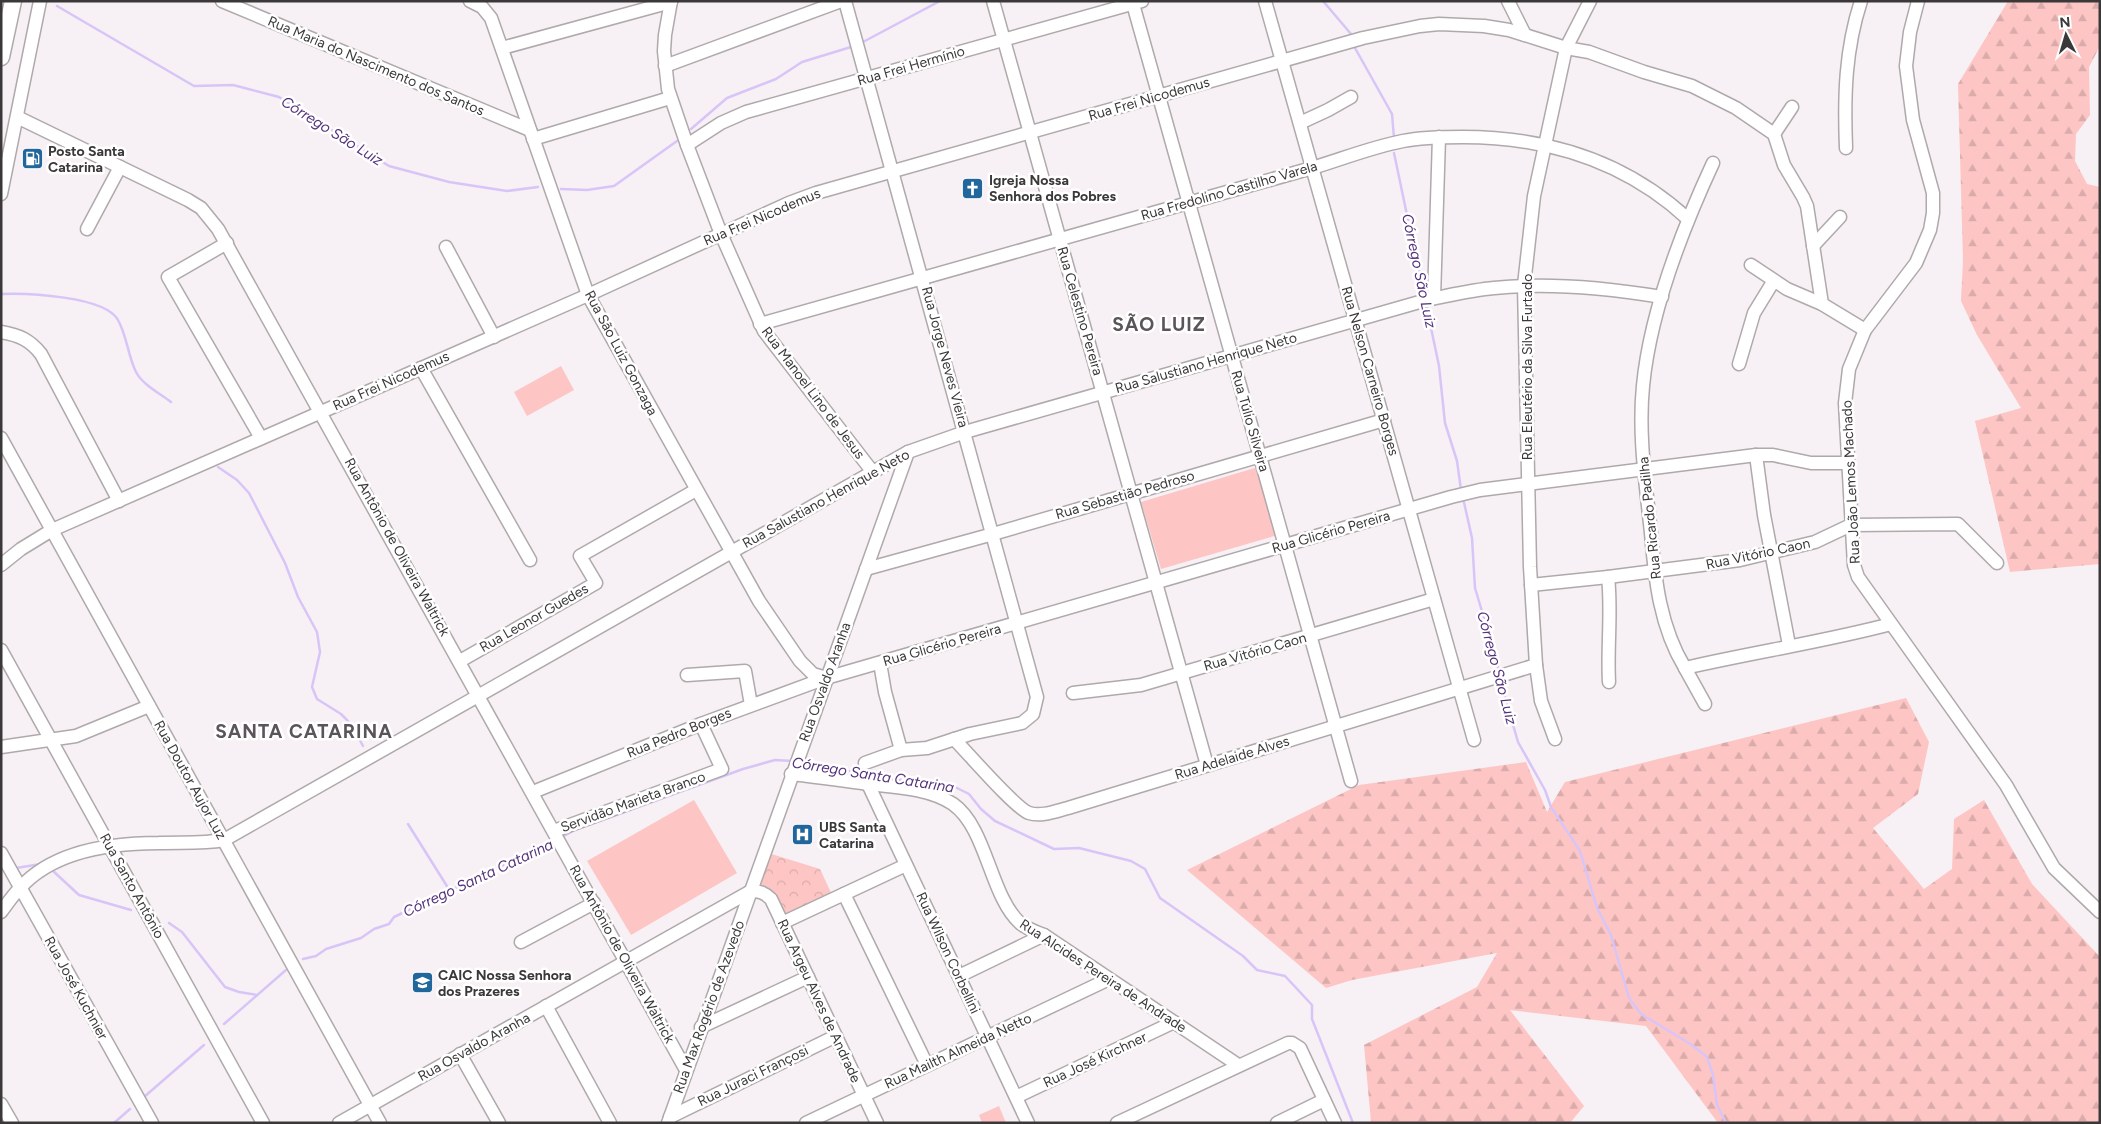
<svg xmlns="http://www.w3.org/2000/svg" width="2101" height="1124" viewBox="0 0 2101 1124" font-family="Figtree,sans-serif">
<style>
.green{fill:#fdc6c5}
.forest{fill:url(#forest-firs)}
.park{fill:url(#park-crowns)}
.lines{fill:none;stroke-linecap:round;stroke-linejoin:round}
.stream{stroke:#d8c5f8;stroke-width:2.5}
.minor-casing{stroke:#afa9ac;stroke-width:15}
.major-casing{stroke:#afa9ac;stroke-width:19}
.minor{stroke:#fff;stroke-width:12}
.major{stroke:#fff;stroke-width:16}
.labels{text-anchor:middle;dominant-baseline:central;stroke-width:5;stroke-linejoin:round;paint-order:stroke}
.street-label{font-size:14px;fill:#3b383a;stroke:#fff}
.poi-label{font-size:14px;font-weight:bold;fill:#3b383a;stroke:#fff;text-anchor:start}
.water-label{font-size:15px;font-style:italic;fill:#54327c;stroke:#fff}
.district-label{font-size:19px;font-weight:bold;letter-spacing:1px;fill:#5a5558;stroke:#fff}
</style>
<defs>
<pattern id="forest-firs" width="22" height="20" patternUnits="userSpaceOnUse" patternTransform="scale(1.25)"><rect width="22" height="20" fill="#fdc6c5"/><path d="M5 1l3.5 6h-7zM16 11l3.5 6h-7z" fill="#daabaa"/></pattern>
<pattern id="park-crowns" width="20" height="18" patternUnits="userSpaceOnUse" patternTransform="scale(1.25)"><rect width="20" height="18" fill="#fdc6c5"/><path d="M2 6a3 3 0 1 1 6 0M12 15a3 3 0 1 1 6 0" fill="none" stroke="#daabaa"/></pattern>
</defs>
<rect width="100%" height="100%" fill="#f7f0f4"/>
<g class="green">
<polygon points="561,366 574,390 527,416 514,392"/>
<polygon points="1258,467 1278,535 1161,569 1141,502"/>
<polygon points="694,800 737,873 631,935 587,861"/>
<polygon points="999,1106 1006,1123 982,1123 979,1115"/>
</g>
<g class="forest">
<polygon points="2008,1 2100,1 2100,46 2089,67 2090,115 2076,134 2075,161 2087,184 2100,187 2100,564 2010,572 1975,421 2021,408 1977,335 1961,301 1963,260 1958,84"/>
<polygon points="1906,698 1929,742 1918,794 1873,828 1924,889 1952,869 1954,819 1984,800 2032,884 2100,957 2100,1123 1718,1123 1646,1026 1510,1010 1584,1106 1570,1123 1372,1123 1371,1122 1364,1045 1477,987 1497,953 1352,980 1326,988 1187,870 1359,785 1526,762 1547,812 1565,782"/>
</g>
<polygon class="park" points="765,852 820,869 834,899 782,923 771,899 751,891"/>
<g class="lines">
<g class="stream">
<polyline points="1323,1 1351,34"/>
<polyline points="57,6 194,86 233,85 279,97 389,166 449,182 507,191 538,187"/>
<polyline points="863,42 940,1"/>
<polyline points="1355,48 1392,114 1394,138"/>
<polyline points="691,129 727,98 776,79 802,62 851,47"/>
<polyline points="1394,153 1424,296"/>
<polyline points="561,189 587,190 614,186 677,141"/>
<path d="M1 294C26 293 105 296 118 320 127 336 128 356 136 372 143 385 159 393 171 402"/>
<polyline points="1426,304 1439,366 1445,423 1457,461 1461,490"/>
<polyline points="218,467 237,480 249,493 285,563 298,597 317,632 320,652 312,687 317,699 341,714 347,720 353,727 363,746"/>
<polyline points="1463,498 1472,538 1475,588 1484,618 1491,637 1499,672"/>
<polyline points="1500,680 1518,742 1545,790 1551,807 1580,851 1597,908 1611,935 1629,998 1641,1014 1692,1045 1707,1057 1713,1075 1717,1105 1726,1123"/>
<polyline points="801,763 931,785 953,786 969,794 981,809 995,821 1054,849 1079,848 1131,861 1145,869 1160,898 1243,956 1257,970 1285,976 1312,1005 1312,1019 1353,1123"/>
<polyline points="408,824 450,891"/>
<polyline points="562,837 575,830 743,769 775,760 793,761"/>
<polyline points="16,868 41,864"/>
<polyline points="52,870 79,895 131,910"/>
<polyline points="169,923 182,932 225,987 239,992 257,995"/>
<polyline points="303,959 316,956 326,949 361,938 374,929 389,924 394,917 518,858 547,847 554,843"/>
<polyline points="224,1024 286,970"/>
<polyline points="144,1097 204,1045"/>
<polyline points="114,1123 130,1109"/>
</g>
<defs>
<g id="minor">
<polyline points="222,1 530,130"/>
<polyline points="470,1 482,7 491,18 588,295 759,601 800,661 813,674 826,678"/>
<polyline points="671,1 665,35 664,51 668,89 687,145 721,234 764,331 872,471"/>
<polyline points="845,1 1037,697 1033,714 1022,723 970,734 927,748 901,750 865,763"/>
<polyline points="993,1 1207,765"/>
<polyline points="1265,1 1474,740"/>
<polyline points="1508,1 1525,35"/>
<polyline points="1918,1 1910,32 1906,66 1913,120 1933,193 1933,213 1930,230 1916,263 1865,330 1849,369 1845,403 1854,565 1858,577 2006,785 2054,868 2100,912"/>
<polyline points="1133,4 1351,781"/>
<polyline points="502,48 671,2"/>
<polyline points="665,66 841,1"/>
<polyline points="17,117 188,200 201,208 218,229 686,1070"/>
<polyline points="1300,123 1328,110 1351,97"/>
<polyline points="1774,134 1792,107"/>
<polyline points="533,139 670,98"/>
<polyline points="687,145 721,123 746,112 1142,1"/>
<path d="M1846 148C1844 97 1845 50 1861 1"/>
<path d="M1713 163C1682 230 1650 312 1643 386 1638 435 1646 485 1651 533 1655 580 1660 627 1685 668 1754 652 1823 642 1891 624"/>
<polyline points="1,194 40,1"/>
<polyline points="87,229 120,167"/>
<polyline points="227,243 168,277 261,438"/>
<polyline points="1813,246 1840,217"/>
<polyline points="446,247 494,337"/>
<polyline points="1751,265 1787,289 1822,304 1865,330"/>
<polyline points="1434,298 1439,137"/>
<path d="M760 324 1312 168C1342 159 1372 147 1403 141 1423 137 1443 137 1463 137 1548 137 1625 161 1688 219"/>
<path d="M1 332C19 335 30 340 41 354L119 501"/>
<polyline points="1739,364 1754,313 1773,282"/>
<polyline points="421,368 530,560"/>
<polyline points="1,438 380,1123"/>
<polyline points="1756,455 1764,515 1789,645"/>
<polyline points="1,565 21,549 52,530 588,295 789,203 816,193 1363,38 1420,26 1439,24 1484,26 1509,30 1566,48 1589,52 1644,72 1692,86 1736,108 1774,134 1784,165 1803,197 1807,206 1822,304"/>
<polyline points="866,569 993,534 1384,420"/>
<path d="M1608 577C1612 612 1607 647 1609 682"/>
<polyline points="1531,585 1608,577 1740,560 1815,542 1851,525 1958,524 1997,563"/>
<polyline points="1,650 263,1123"/>
<polyline points="460,661 596,583 580,556 696,490"/>
<polyline points="880,663 885,692 901,750"/>
<polyline points="1685,668 1705,704"/>
<polyline points="687,675 745,671 751,705"/>
<polyline points="1073,693 1141,685 1434,599"/>
<path d="M954 739C968 753 1015 808 1029 813 1041 817 1056 811 1068 808L1536 665"/>
<polyline points="1555,739 1541,701 1536,665 1530,567 1524,285 1534,196 1566,48 1590,1"/>
<polyline points="1,747 76,736 149,706"/>
<path d="M791 774C817 777 842 780 868 784 895 787 929 788 953 804 987 828 990 896 1020 923 1027 929 1036 932 1044 935L1238 1065"/>
<polyline points="868,784 1028,1123"/>
<polyline points="533,792 701,724 826,678 1451,497 1480,490 1756,455 1773,455 1811,463 1847,463"/>
<polyline points="554,831 722,769 701,724"/>
<polyline points="1,853 152,1123"/>
<polyline points="844,894 927,1065"/>
<path d="M1 912C7 904 13 895 20 888 53 851 112 843 159 843 181 842 202 844 224 840L908 452 965 432 1430 299C1451 295 1472 290 1494 288 1550 282 1607 288 1662 297"/>
<polyline points="782,923 906,865"/>
<polyline points="521,942 594,903"/>
<polyline points="959,976 1044,935"/>
<polyline points="546,1006 610,1123"/>
<polyline points="701,1027 808,977"/>
<polyline points="460,1054 499,1123"/>
<polyline points="1016,1097 1174,1022"/>
<polyline points="1,1104 12,1123"/>
<polyline points="670,1117 836,1036"/>
<path d="M339 1123 751 891C760 891 765 893 771 899L877 1123"/>
<polyline points="668,1123 908,452"/>
<polyline points="806,1123 1109,979"/>
<polyline points="1117,1123 1288,1043 1292,1043 1300,1048 1335,1123"/>
<polyline points="1277,1123 1324,1100"/>
</g>
<polyline id="major" points="1,57 13,1"/>
</defs>
<use href="#minor" class="minor-casing"/>
<use href="#major" class="major-casing"/>
<use href="#minor" class="minor"/>
<use href="#major" class="major"/>
</g>
<defs>
<symbol id="fuel-square" viewBox="-11 -11 22 22"><rect x="-9" y="-9" width="18" height="18" rx="4" fill="#21679b" stroke="#fff"/><path d="M-5.5-6h7V0h2V4h1.3V-2.5L3-4.5l.8-.8L6-3V5H2.5V1h-1V6h-7ZM-4.2-4.7v3.2H.2V-4.7Z" fill="#fff"/></symbol>
<symbol id="church-square" viewBox="-11 -11 22 22"><rect x="-9" y="-9" width="18" height="18" rx="4" fill="#21679b" stroke="#fff"/><path d="M-1.2-6h2.4v3.5h3.3v2.4h-3.3V6h-2.4V-.1h-3.3v-2.4h3.3Z" fill="#fff"/></symbol>
<symbol id="hospital-square" viewBox="-11 -11 22 22"><rect x="-9" y="-9" width="18" height="18" rx="4" fill="#21679b" stroke="#fff"/><path d="M-5-5h3v3.5h4V-5h3V5h-3V1.5h-4V5h-3Z" fill="#fff"/></symbol>
<symbol id="school-square" viewBox="-11 -11 22 22"><rect x="-9" y="-9" width="18" height="18" rx="4" fill="#21679b" stroke="#fff"/><path d="M0-5L7-2L0 1L-7-2ZM-4 1L0 2.5L4 1V4Q0 6-4 4Z" fill="#fff"/></symbol>
</defs>
<g fill-rule="evenodd">
<use href="#fuel-square" x="20" y="146" width="25" height="25"/>
<use href="#church-square" x="960" y="176" width="25" height="25"/>
<use href="#hospital-square" x="790" y="822" width="25" height="25"/>
<use href="#school-square" x="410" y="970" width="25" height="25"/>
</g>
<g class="labels">
<g class="street-label">
<text transform="translate(376 66) rotate(23)">Rua Maria do Nascimento dos Santos</text>
<text transform="translate(911 66) rotate(-16)">Rua Frei Hermínio</text>
<text transform="translate(1149 99) rotate(-16)">Rua Frei Nicodemus</text>
<text transform="translate(1229 191) rotate(-16)">Rua Fredolino Castilho Varela</text>
<text transform="translate(762 217) rotate(-23)">Rua Frei Nicodemus</text>
<text transform="translate(1080 311) rotate(74)">Rua Celestino Pereira</text>
<text transform="translate(621 353) rotate(62)">Rua São Luiz Gonzaga</text>
<text transform="translate(945 357) rotate(75)">Rua Jorge Neves Vieira</text>
<text transform="translate(1206 363) rotate(-16)">Rua Salustiano Henrique Neto</text>
<text transform="translate(1527 367) rotate(-90)">Rua Eleutério da Silva Furtado</text>
<text transform="translate(1370 371) rotate(74)">Rua Nelson Carneiro Borges</text>
<text transform="translate(391 381) rotate(-24)">Rua Frei Nicodemus</text>
<text transform="translate(813 393) rotate(53)">Rua Manoel Lino de Jesus</text>
<text transform="translate(1250 421) rotate(74)">Rua Túlio Silveira</text>
<text transform="translate(1851 482) rotate(-93)">Rua João Lemos Machado</text>
<text transform="translate(1125 495) rotate(-16)">Rua Sebastião Pedroso</text>
<text transform="translate(826 499) rotate(-29)">Rua Salustiano Henrique Neto</text>
<text transform="translate(1650 518) rotate(-96)">Rua Ricardo Padilha</text>
<text transform="translate(1331 532) rotate(-16)">Rua Glicério Pereira</text>
<text transform="translate(397 547) rotate(61)">Rua Antônio de Oliveira Waltrick</text>
<text transform="translate(1758 554) rotate(-12)">Rua Vitório Caon</text>
<text transform="translate(534 618) rotate(-30)">Rua Leonor Guedes</text>
<text transform="translate(942 645) rotate(-16)">Rua Glicério Pereira</text>
<text transform="translate(1255 652) rotate(-16)">Rua Vitório Caon</text>
<text transform="translate(825 682) rotate(-70)">Rua Osvaldo Aranha</text>
<text transform="translate(679 733) rotate(-22)">Rua Pedro Borges</text>
<text transform="translate(1232 758) rotate(-17)">Rua Adelaide Alves</text>
<text transform="translate(190 780) rotate(61)">Rua Doutor Aujor Luz</text>
<text transform="translate(633 802) rotate(-20)">Servidão Marieta Branco</text>
<text transform="translate(132 886) rotate(61)">Rua Santo Antônio</text>
<text transform="translate(948 953) rotate(65)">Rua Wilson Corbellini</text>
<text transform="translate(622 954) rotate(61)">Rua Antônio de Oliveira Waltrick</text>
<text transform="translate(1103 976) rotate(33)">Rua Alcides Pereira de Andrade</text>
<text transform="translate(76 988) rotate(61)">Rua José Kuchnier</text>
<text transform="translate(819 1001) rotate(65)">Rua Argeu Alves de Andrade</text>
<text transform="translate(709 1007) rotate(-70)">Rua Max Rogério de Azevedo</text>
<text transform="translate(474 1047) rotate(-29)">Rua Osvaldo Aranha</text>
<text transform="translate(958 1051) rotate(-25)">Rua Mailth Almeida Netto</text>
<text transform="translate(1095 1060) rotate(-25)">Rua José Kirchner</text>
<text transform="translate(753 1076) rotate(-26)">Rua Juraci Françosi</text>
</g>
<g class="poi-label">
<text x="48" y="151">Posto Santa<tspan x="48" dy="16">Catarina</tspan></text>
<text x="989" y="180">Igreja Nossa<tspan x="989" dy="16">Senhora dos Pobres</tspan></text>
<text x="819" y="827">UBS Santa<tspan x="819" dy="16">Catarina</tspan></text>
<text x="438" y="975">CAIC Nossa Senhora<tspan x="438" dy="16">dos Prazeres</tspan></text>
</g>
<g class="water-label">
<text transform="translate(332 131) rotate(32)">Córrego São Luiz</text>
<text transform="translate(1419 271) rotate(78)">Córrego São Luiz</text>
<text transform="translate(1497 668) rotate(75)">Córrego São Luiz</text>
<text transform="translate(873 775) rotate(9)">Córrego Santa Catarina</text>
<text transform="translate(478 878) rotate(-25)">Córrego Santa Catarina</text>
</g>
<g class="district-label">
<text x="1159" y="324">SÃO LUIZ</text>
<text x="304" y="731">SANTA CATARINA</text>
</g>
</g>
<rect width="2101" height="1124" fill="none" stroke="#3b383a" stroke-width="5"/>
<g transform="translate(2066 35) rotate(355)" stroke="#ffffff" stroke-width="4" paint-order="stroke">
<path d="M0-4L9 19L0 12L-9 19Z" fill="#3b383a"/>
<text y="-8" font-size="14" font-weight="bold" text-anchor="middle" fill="#3b383a">N</text>
</g>
</svg>
